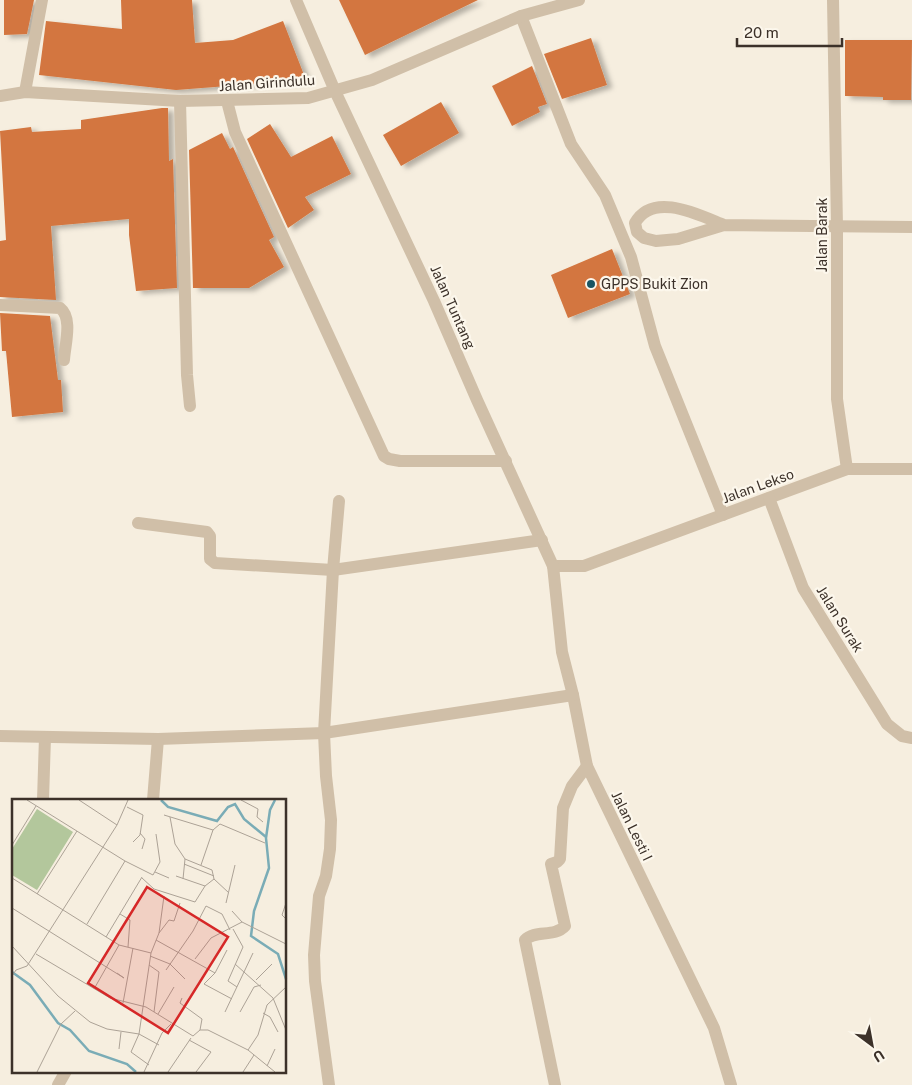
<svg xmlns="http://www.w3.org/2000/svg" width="912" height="1085" viewBox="0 0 912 1085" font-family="'Public Sans',sans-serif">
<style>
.building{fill:#d3763f;filter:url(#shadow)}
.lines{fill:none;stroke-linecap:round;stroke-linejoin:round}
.minor{stroke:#d0bfa8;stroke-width:12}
.poi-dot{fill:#195563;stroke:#fcf7ec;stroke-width:2}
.labels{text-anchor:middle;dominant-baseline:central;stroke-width:4.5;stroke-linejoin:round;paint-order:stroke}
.street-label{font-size:14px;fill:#3c3129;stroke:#fcf7ec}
.poi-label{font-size:14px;fill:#3c3129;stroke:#fcf7ec;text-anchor:start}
.inset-river{fill:none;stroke:#7aacb6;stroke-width:2.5}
.inset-road{fill:none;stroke:#aca296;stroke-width:1}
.view{fill:#d62828;fill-opacity:0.15;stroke:#d62828;stroke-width:2.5}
.inset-edge{fill:none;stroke:#3c3129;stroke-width:2.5}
</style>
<defs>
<filter id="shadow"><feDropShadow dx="5.5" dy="3" stdDeviation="2.5" flood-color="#0004"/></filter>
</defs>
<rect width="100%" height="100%" fill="#f6eedf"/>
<g class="building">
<polygon points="4,0 34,0 27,34 4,35"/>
<polygon points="121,0 192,0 195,43 233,40 283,21 306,80 176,90 39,75 46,21 122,29"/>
<polygon points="339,0 478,0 365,55"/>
<polygon points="591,38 607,85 562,99 544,54"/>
<polygon points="845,40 912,40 911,100 883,100 883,97 845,96"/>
<polygon points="532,66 547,104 538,107 540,112 512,126 492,86"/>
<polygon points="441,102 459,133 401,166 383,135"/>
<polygon points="162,108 168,108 169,161 173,159 177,288 136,291 129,235 129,219 51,226 56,300 0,297 0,241 6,240 0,131 31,127 32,132 81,129 81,120"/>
<polygon points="270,124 291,157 332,136 351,174 305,197 314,210 288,228 247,139"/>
<polygon points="222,133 230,149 233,147 274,237 269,240 284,267 249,288 193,288 189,150"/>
<polygon points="612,249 630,294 568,318 551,275"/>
<polygon points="0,313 50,316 58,380 61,380 63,412 12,417 6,351 2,351"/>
</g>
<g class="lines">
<g class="minor">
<polyline points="296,0 335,91 434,301 477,400 553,566 584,566 847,469 912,469"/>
<polyline points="833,0 837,227 837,399 847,469"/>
<polyline points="521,16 571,144 605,195 631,257 655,346 723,515"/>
<polyline points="25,92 42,0"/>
<polyline points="0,96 25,92 180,101 308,98 372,80 521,16 579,0"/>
<polyline points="180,101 187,375 190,406"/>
<polyline points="227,101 235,132 384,456 389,459 400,461 506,461"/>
<path d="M724 225C699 215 653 191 635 223L637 232 644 238 656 241 678 239 724 225 912 227"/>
<path d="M0 305 60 308C73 318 65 344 64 360"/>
<polyline points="769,498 803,588 887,724 902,736 912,738"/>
<polyline points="138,523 207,532 210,536 210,559 215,563 333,570 542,540"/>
<polyline points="553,566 562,652 573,695 587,766 714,1028 731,1085"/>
<polyline points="0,736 158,739 324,733 573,695"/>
<polyline points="43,800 45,737"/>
<polyline points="153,800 158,739"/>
<polyline points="58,1085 66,1071"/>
<polyline points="329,1085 315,981 314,955 319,896 326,876 330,849 331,820 326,776 324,733 333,570 339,501"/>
<path d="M555 1085 525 940C535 929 554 938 565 926L551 864 557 862 560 859 563 808 572 786 587 766"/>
</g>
</g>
<circle class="poi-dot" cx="591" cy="284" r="5"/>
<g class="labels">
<g class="street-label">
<text transform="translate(267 83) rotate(-4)">Jalan Girindulu</text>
<text transform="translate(822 235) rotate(-90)">Jalan Barak</text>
<text transform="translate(453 307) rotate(66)">Jalan Tuntang</text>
<text transform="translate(758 486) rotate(-20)">Jalan Lekso</text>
<text transform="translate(840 619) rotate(58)">Jalan Surak</text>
<text transform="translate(632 826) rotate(64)">Jalan Lesti I</text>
</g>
<g class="poi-label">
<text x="601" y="284">GPPS Bukit Zion</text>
</g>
</g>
<g transform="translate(12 799)">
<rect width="274" height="274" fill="#f6eedf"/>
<path d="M25 10 61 33 25 91 0 76V50Z" fill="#b3c79c"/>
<path class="inset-river" d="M149 1 156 8 205 22 216 8 223 5 232 20 254 38M263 1 258 11 254 39 257 69 242 112 239 137 266 155 274 180M0 173 18 186 46 224 58 231 77 252 115 265 124 273"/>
<path class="inset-road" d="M15 1 113 62 141 76 148 63 144 35M67 1 105 26M229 1 246 10 245 18 251 23M115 8 131 16 128 36 121 43M152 16 201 31M158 18 163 45 173 60 171 80M128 34 133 40 130 50M0 46 24 7M173 60 200 71 202 80 217 94M172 65 202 77M189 66 201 31 208 25 253 44M143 73 157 79M164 77 193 87M0 79 107 146 139 154 127 235 119 253 137 266M130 79 142 90 183 103 193 87 202 80M25 95 65 32M214 104 223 66M274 104 270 116 274 120M0 109 112 179 105 174M220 112 230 123 274 145M108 115 118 121 116 148M75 125 113 62M221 130 231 148 216 182 225 188M147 134 157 121 162 122 168 104M94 138 130 78M144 141 203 174M0 147 46 197 78 223 95 230 127 235 147 246M215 151 203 174 192 185 220 200M139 154 147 134 152 97M24 155 98 199 134 208 181 237 188 231H196L236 251 246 236 255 206 274 188M138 157 158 165 173 180M183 160 199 139 230 123M223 165 261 199 274 231M137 166 147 173 142 213M15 167 105 26 116 1M154 171 181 132 194 107 210 115 218 131M0 177 4 171 15 167M244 181 260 165M82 190 107 146M170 199 168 204 190 220 188 231M111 204 121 149M213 213 241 154M228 213 242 188 249 186M251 214 258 218 266 233M146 215 162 188M177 241 199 253 184 273M107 250 109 233M236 251 263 273M255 267 263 250M25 273 49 225 63 212M132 273 150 234 159 225M156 273 179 239M231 273 242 256"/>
<path class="view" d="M135 88 216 138 156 234 76 184Z"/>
<rect width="274" height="274" class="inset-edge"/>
</g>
<g transform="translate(872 1045) rotate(148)" stroke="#fcf7ec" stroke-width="4" paint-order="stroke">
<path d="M0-4L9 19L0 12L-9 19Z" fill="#3c3129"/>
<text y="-8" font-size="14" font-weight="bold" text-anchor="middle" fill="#3c3129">U</text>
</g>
<path d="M737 38v8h105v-8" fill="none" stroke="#3c3129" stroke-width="2.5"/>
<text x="744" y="38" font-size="15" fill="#3c3129" stroke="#fcf7ec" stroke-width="4" paint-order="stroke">20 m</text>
</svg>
